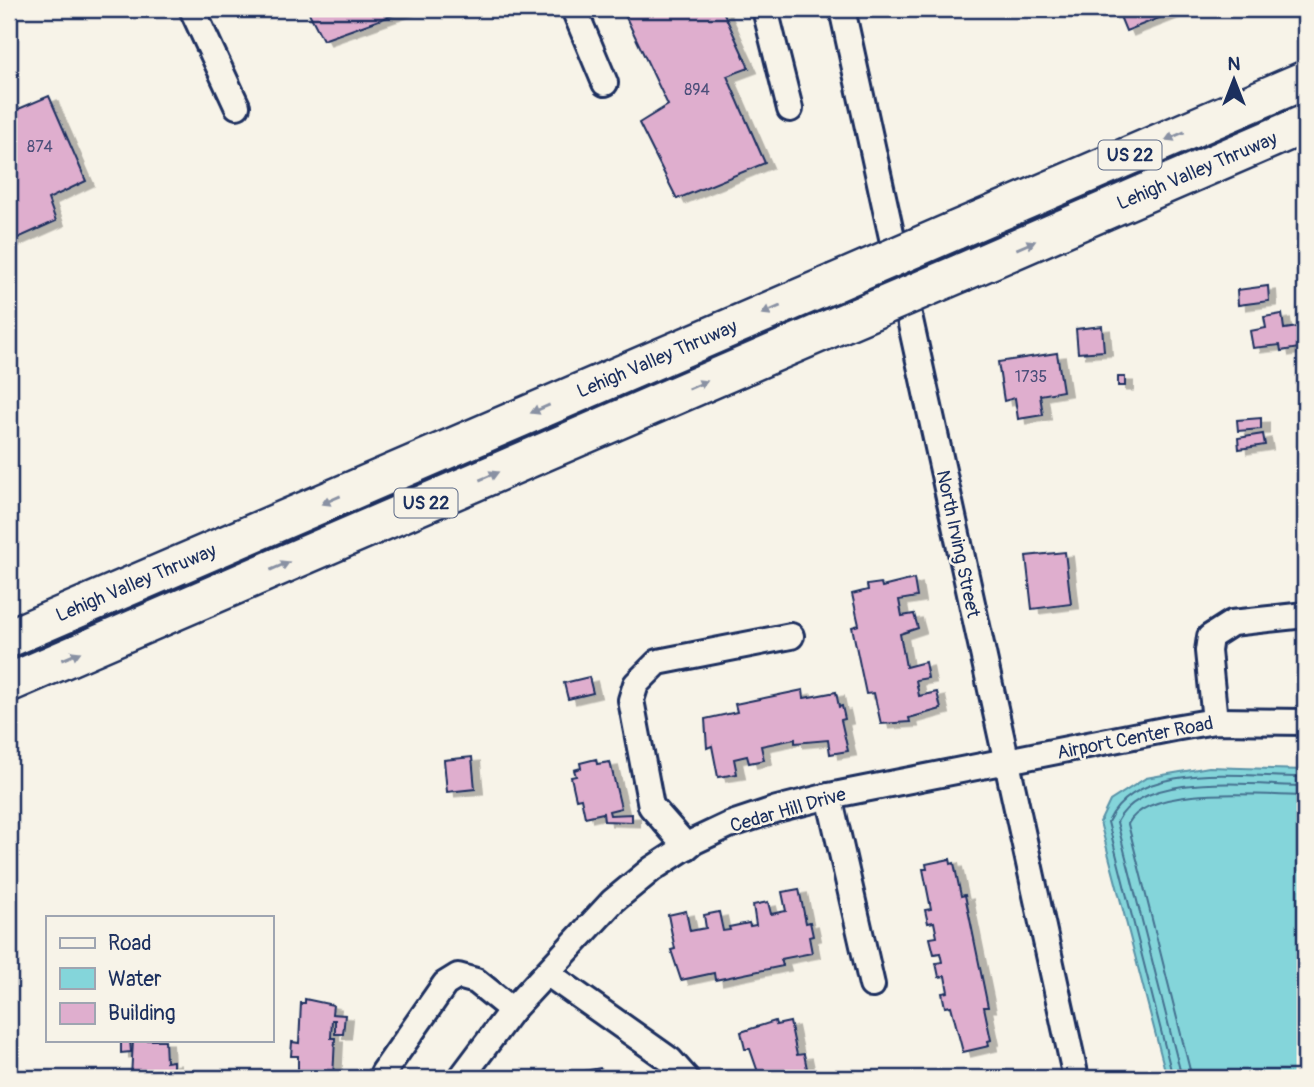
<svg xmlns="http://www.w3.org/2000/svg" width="1314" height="1087" viewBox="0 0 1314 1087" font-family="Pangolin,sans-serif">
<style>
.water{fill:#84d5da;stroke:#5a93a8;stroke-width:2}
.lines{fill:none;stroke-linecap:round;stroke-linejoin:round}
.shore{stroke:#457190;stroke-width:2}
.building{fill:#dfaece;stroke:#1b2f5e;stroke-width:2;filter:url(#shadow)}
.minor-casing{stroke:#1b2f5e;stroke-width:30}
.highway-casing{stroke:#1b2f5e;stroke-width:42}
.minor{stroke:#f7f3e8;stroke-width:24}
.highway{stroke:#f7f3e8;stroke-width:37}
.highway-bridge-casing{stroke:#1b2f5e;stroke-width:42;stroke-linecap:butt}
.highway-bridge{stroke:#f7f3e8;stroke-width:37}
.oneway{fill:#8991a3}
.labels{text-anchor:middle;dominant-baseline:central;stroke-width:5;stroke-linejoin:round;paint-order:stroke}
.number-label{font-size:16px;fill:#4c4f7a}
.shield{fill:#f7f3e8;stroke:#5d6a87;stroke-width:2}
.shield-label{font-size:18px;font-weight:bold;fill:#1b2f5e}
.street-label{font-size:19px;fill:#1b2f5e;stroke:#f7f3e8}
</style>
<defs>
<filter id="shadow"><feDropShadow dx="8" dy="4.5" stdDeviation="0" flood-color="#0004"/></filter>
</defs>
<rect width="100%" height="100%" fill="#f7f3e8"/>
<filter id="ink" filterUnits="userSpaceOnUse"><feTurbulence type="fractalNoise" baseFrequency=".0143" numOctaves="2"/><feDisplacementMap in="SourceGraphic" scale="14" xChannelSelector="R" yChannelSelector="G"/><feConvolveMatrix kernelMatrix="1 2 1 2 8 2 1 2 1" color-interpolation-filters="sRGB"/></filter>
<g filter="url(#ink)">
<polygon class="water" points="1209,767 1305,770 1305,1078 1167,1078 1100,822 1110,801 1146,778"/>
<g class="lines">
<g class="shore">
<path d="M1173 1078 1108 822C1138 758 1247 778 1305 777"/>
<path d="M1182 1078 1117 822C1143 769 1256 786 1305 786"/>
<path d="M1192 1078 1128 824C1149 783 1266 796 1305 796"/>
</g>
</g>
<g class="building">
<polygon points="307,9 410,9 323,40"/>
<polygon points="622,9 722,9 749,68 727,76 765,163 677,199 639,123 668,105"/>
<polygon points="1117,9 1182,9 1126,31"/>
<polygon points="49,96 86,181 48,199 56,221 9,242 9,113"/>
<polygon points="1268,286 1269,301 1238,305 1237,290"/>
<polygon points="1282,314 1284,329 1305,326 1305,347 1281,351 1280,345 1253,348 1250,331 1266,328 1264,317"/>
<polygon points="1102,326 1104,351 1078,353 1076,329"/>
<polygon points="1057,353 1063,391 1040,395 1043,415 1018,419 1015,398 1004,401 998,362"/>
<rect x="1118" y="377" width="7" height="9"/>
<polygon points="1261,418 1261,429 1238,431 1237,420"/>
<polygon points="1263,434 1265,445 1239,449 1238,438"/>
<polygon points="1065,552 1071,604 1032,609 1026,556"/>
<polygon points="914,579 917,597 899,600 902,616 914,614 918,628 900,634 906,667 925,662 928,678 916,680 919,696 937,692 941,709 909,718 910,722 881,724 874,693 866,694 852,627 859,625 852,594 868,590 867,585 881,583 882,587"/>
<polygon points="589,677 593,693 568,699 564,683"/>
<polygon points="803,690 804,698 836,692 839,707 842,706 845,719 841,720 848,751 830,754 828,740 795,743 795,739 761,746 764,760 749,763 747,756 734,759 737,774 718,777 712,746 707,748 705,719 737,712 735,704"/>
<polygon points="472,757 475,789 447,792 444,760"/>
<polygon points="596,759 597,764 610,762 621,808 609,811 610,815 632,814 632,822 604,821 603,813 585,817 581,798 576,799 571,777 576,776 574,770 581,768 580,763"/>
<polygon points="950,859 951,864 954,863 961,896 965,895 988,1007 984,1007 991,1040 988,1041 989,1046 963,1052 951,1006 945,1007 942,993 948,992 945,976 939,977 936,963 942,962 940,953 934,954 930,938 937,937 934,922 928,923 925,910 931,909 923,869 927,869 926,864"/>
<polygon points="799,889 806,923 810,922 813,936 809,937 812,953 781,959 783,966 715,980 714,973 681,980 671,950 675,949 668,915 686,911 690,931 706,928 704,915 719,912 723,931 730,930 729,927 749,923 750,926 756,925 753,905 768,902 771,914 786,911 782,892"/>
<polygon points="305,999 333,1005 332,1014 345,1015 343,1034 335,1034 335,1020 332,1020 331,1038 335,1038 333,1078 290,1078 291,1071 298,1071 298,1056 291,1056 292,1042 299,1043 301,1003 305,1003"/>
<polygon points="775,1021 776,1025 790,1022 797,1055 804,1054 809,1078 760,1078 750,1049 745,1049 741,1032"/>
<polygon points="121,1040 130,1040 131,1052 121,1053"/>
<polygon points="133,1040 165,1040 166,1062 173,1061 173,1075 167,1075 167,1078 131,1078"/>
<polygon points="600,1068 605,1078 574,1078 573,1073"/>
</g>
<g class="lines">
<defs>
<g id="minor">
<polyline points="192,9 237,106"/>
<polyline points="574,9 605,83"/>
<polyline points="765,9 790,109"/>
<polyline points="842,9 1076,1078"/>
<polyline points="1215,721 1208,651 1210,637 1232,623 1305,615"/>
<polyline points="829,796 872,985"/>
<polyline points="687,847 651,806 631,700 636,684 658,662 791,636"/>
<polyline points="547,973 670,1060 686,1078"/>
<polyline points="383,1073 445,984 458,976 476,981 512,1010"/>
<polyline points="461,1078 512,1010 613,901 652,869 695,841 729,825 777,809 829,796 1174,728 1215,721 1305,722"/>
</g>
<g id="highway">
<polyline points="954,231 1305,80"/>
<polyline points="963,272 1305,124"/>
<polyline points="9,638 834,283"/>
<polyline points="9,683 843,323"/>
</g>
</defs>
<use href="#minor" class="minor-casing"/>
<use href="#highway" class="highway-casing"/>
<use href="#minor" class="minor"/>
<use href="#highway" class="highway"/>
<defs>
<g id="highway-bridge">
<polyline points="834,283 954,231"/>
<polyline points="843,323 963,272"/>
</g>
</defs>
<use href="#highway-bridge" class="highway-bridge-casing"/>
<use href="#highway-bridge" class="highway-bridge"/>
</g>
<defs><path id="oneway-solid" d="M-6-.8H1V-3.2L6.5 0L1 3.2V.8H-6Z" transform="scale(1.75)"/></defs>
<g class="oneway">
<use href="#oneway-solid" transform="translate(1175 136) rotate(157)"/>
<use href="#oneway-solid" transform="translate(1026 245) rotate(-23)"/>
<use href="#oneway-solid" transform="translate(771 310) rotate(157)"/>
<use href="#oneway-solid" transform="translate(698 385) rotate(-23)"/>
<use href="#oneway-solid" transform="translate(540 409) rotate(157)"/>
<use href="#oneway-solid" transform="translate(489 476) rotate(-23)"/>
<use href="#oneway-solid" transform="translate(331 500) rotate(157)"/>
<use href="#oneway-solid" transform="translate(280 566) rotate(-23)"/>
<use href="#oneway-solid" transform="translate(71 656) rotate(-23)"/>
</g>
</g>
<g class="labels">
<g class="number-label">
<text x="697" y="90">894</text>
<text x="40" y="147">874</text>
<text x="1031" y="377">1735</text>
</g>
<g class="shield">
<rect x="1098.5" y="140.5" width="63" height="29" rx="5"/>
<rect x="394.5" y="488.5" width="63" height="29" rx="5"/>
</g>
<g class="shield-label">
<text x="1130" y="155">US 22</text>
<text x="426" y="503">US 22</text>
</g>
<g class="street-label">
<text transform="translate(1197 171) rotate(-23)">Lehigh Valley Thruway</text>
<text transform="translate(657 359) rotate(-23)">Lehigh Valley Thruway</text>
<text transform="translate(958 544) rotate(78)">North Irving Street</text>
<text transform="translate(136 583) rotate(-23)">Lehigh Valley Thruway</text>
<text transform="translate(1135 738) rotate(-11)">Airport Center Road</text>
<text transform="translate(788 810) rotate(-16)">Cedar Hill Drive</text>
</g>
</g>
<rect width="1314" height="1087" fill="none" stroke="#f7f3e8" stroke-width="35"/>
<rect x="18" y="18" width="1279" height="1052" fill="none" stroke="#1b2f5e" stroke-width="2.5" filter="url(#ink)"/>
<rect x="46" y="916" width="228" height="126" fill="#f7f3e8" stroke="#9fa5b1" stroke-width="2"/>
<rect x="60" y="938" width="35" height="10" fill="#f7f3e8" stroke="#9fa5b1" stroke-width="2"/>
<text x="108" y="950" font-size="21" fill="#1b2f5e">Road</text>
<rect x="60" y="968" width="35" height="21" fill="#84d5da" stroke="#9fa5b1" stroke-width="2"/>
<text x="108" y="986" font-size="21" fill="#1b2f5e">Water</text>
<rect x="60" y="1003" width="35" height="21" fill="#dfaece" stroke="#9fa5b1" stroke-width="2"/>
<text x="108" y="1020" font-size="21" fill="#1b2f5e">Building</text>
<g transform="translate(1234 80)" stroke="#f7f3e8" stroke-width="5" paint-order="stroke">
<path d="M0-5L12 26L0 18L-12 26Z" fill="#1b2f5e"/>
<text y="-10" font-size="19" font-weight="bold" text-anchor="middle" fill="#1b2f5e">N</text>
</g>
</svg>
